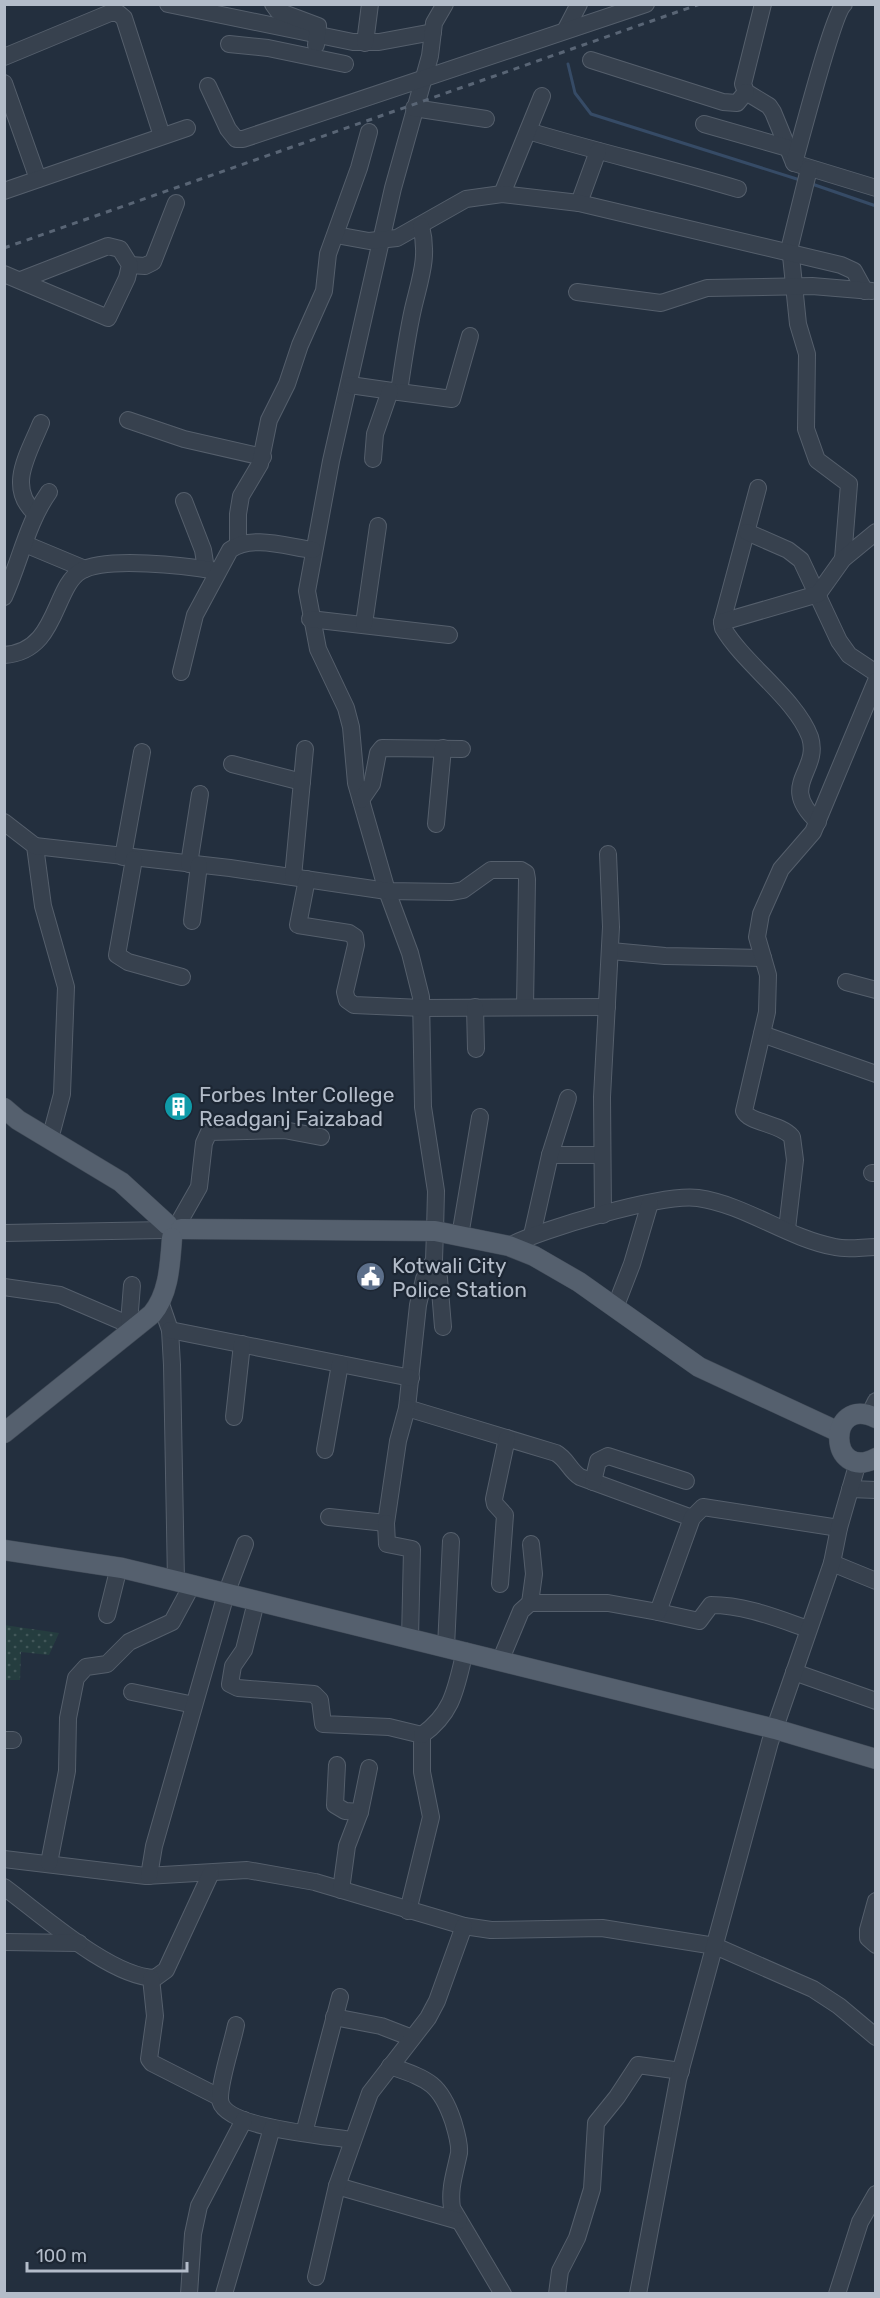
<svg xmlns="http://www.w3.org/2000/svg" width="880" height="2298" viewBox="0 0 880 2298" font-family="Rubik,sans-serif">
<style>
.park{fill:url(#park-dots)}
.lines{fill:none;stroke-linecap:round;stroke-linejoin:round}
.stream{stroke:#364b66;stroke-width:3}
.minor-casing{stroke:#555f6c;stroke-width:18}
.major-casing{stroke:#404a57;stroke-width:21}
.minor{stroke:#37414e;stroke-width:16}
.major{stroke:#55606e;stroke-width:20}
.rail{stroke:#596575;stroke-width:3;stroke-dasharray:6 6;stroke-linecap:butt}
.labels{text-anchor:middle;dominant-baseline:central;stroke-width:4.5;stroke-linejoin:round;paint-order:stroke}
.poi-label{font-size:21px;fill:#b3bcc9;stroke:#1c2633;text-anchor:start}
</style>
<defs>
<pattern id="park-dots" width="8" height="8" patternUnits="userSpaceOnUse" patternTransform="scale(1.5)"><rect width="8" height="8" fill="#253d3f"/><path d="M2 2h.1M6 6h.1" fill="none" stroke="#425759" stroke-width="1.8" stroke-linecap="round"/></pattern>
</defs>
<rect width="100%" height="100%" fill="#232f3e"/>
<polygon class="park" points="4,1625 59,1633 49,1655 21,1652 20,1680 5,1680"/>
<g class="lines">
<g class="stream">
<polyline points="568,64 575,93 591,114 800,180"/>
<polyline points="812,184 876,206"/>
</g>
<defs>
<g id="minor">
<polyline points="168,4 353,42 379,42 433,32"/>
<polyline points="273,4 278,11 318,26 316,45"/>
<path d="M445 4 434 23 430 56 393 188 331 461 307 591 318 649 346 708 351 727 356 783 387 891 410 953 421 997 423 1107 436 1191 435 1231 434 1260 424 1279 418 1305 407 1408 556 1453C567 1459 570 1471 580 1477L692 1518"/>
<polyline points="763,4 743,84 746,92 769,106 773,112 794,163 876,188"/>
<polyline points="566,29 579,4"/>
<polyline points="365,43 370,4"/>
<polyline points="229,44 268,48 345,64"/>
<polyline points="4,57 110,13 118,13 124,18 162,136"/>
<polyline points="591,60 723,102 737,103 746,92"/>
<polyline points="4,83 38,179"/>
<polyline points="208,86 228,129 236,139 243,139 646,4"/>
<polyline points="414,108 486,119"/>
<polyline points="704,124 788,148"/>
<path d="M528 131C598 152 668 168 738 189"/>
<path d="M794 163C801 139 833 14 844 4"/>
<polyline points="809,169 790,246 798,324 807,354 806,429 817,460 849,484 843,559"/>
<polyline points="4,191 187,128"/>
<polyline points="502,194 542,96"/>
<polyline points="579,203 598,151"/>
<polyline points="336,235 369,241 397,238 466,199 502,194 579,203 841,265 854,271 865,291"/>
<polyline points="130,265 145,266 153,262 176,203"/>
<polyline points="4,274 108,318 127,278 130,265 120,249 108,246 21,280"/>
<polyline points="577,292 661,303 707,288 812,286 872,291"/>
<path d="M350 385 399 392C403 364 407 336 413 309 420 279 429 257 421 226"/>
<polyline points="399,392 452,399 470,336"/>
<polyline points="128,420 184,439 263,457"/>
<polyline points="373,459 375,434 390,391"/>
<path d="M758 488 722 622 723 628C744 664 796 699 810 737 821 772 777 784 818 822"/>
<polyline points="184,501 203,550 206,569"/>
<path d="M35 513C6 487 29 453 41 423"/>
<polyline points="747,532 788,550 801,560 839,641 849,655 876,673"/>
<polyline points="25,544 85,569"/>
<polyline points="238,544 238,514 241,496 260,464 269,420 287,384 300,345 324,291 328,254 359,168 369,132"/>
<path d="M4 597C20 562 27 523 49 492"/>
<polyline points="310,619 449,635"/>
<polyline points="722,622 818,594 843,559 876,532"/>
<polyline points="364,624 378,526"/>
<path d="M4 655C58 652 53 587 81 571 106 556 187 566 218 571"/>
<path d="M181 672 195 615 230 550C252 534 288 547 313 550"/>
<polyline points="232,764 302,782"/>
<polyline points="361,800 372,784 378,753 382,748 462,749"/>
<polyline points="4,822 35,846 43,906 66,987 62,1094 50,1139"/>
<polyline points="436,824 443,748"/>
<polyline points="35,846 230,868 387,891 452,892 463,890 491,870 521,870 526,873 527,879 525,1007"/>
<polyline points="123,857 142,752"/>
<polyline points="134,859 117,955 128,962 182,977"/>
<polyline points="189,864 200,794"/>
<polyline points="293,877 305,749"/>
<polyline points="307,879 298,925 349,933 355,937 356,945 345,992 347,1000 354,1005 422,1008 607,1007"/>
<polyline points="192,921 199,865"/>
<polyline points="611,951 665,956 763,958"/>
<polyline points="846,982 876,990"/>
<polyline points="475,1007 476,1049"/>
<polyline points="762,1034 876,1074"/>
<polyline points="550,1155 602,1155"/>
<polyline points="872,1173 876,1173"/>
<polyline points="603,1215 602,1097 611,927 608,854"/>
<polyline points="178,1224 199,1187 204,1143 209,1132 284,1130 321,1137"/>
<path d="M787 1229 795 1160 792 1137C780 1123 749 1123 744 1111L767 1012 768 975 757 937 761 914 781 869 813 832 876 681"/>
<polyline points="4,1233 165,1230"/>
<polyline points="532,1235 550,1155 568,1098"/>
<polyline points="460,1236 480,1117"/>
<path d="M509 1246C542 1229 663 1193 698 1198 746 1205 787 1238 835 1247 848 1250 862 1247 876 1247"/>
<polyline points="432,1266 439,1278 443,1327"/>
<polyline points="4,1287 60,1295 137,1328"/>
<polyline points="161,1304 170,1330 172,1365 176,1581"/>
<polyline points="615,1308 632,1264 650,1203"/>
<polyline points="129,1323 132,1285"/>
<polyline points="170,1330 411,1378"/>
<polyline points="869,1415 876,1401"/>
<polyline points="234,1417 242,1344"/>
<polyline points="325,1450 340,1364"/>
<polyline points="593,1482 598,1461 608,1456 686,1481"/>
<polyline points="850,1489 876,1490"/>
<polyline points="329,1517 386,1523 398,1441 407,1408"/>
<polyline points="386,1523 387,1544 412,1549 410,1639"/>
<polyline points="832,1563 876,1581"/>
<polyline points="500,1584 505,1515 495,1504 494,1499 507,1438"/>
<polyline points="256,1602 244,1650 233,1666 230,1684 238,1688 314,1694 320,1700 323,1724 389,1727 422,1735 422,1772 431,1817 408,1911"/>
<polyline points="530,1603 534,1574 531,1544"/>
<path d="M658 1612 699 1621 711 1605C745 1605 776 1618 808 1629"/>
<polyline points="107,1615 119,1567"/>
<polyline points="446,1647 451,1541"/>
<polyline points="501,1659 521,1611 530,1603 608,1603 658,1612 692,1518 703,1507 839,1528"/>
<polyline points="794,1672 876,1701"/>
<polyline points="132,1692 194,1705"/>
<path d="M422 1735C454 1712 456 1687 465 1651"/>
<polyline points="4,1740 13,1740"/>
<polyline points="337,1765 335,1805 345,1811 360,1812"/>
<polyline points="4,1859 146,1876 247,1870 315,1882 464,1926 491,1930 602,1928 715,1946 813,1989 839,2006 876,2037"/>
<polyline points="49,1863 67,1771 68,1718 76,1678 86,1667 107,1664 129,1642 172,1622 192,1585"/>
<polyline points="149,1876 154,1846 226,1594 245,1544"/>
<path d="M4 1887C41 1914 110 1977 155 1978L166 1970 211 1873"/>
<polyline points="341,1890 347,1846 360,1812 369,1768"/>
<polyline points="876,1901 868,1930 868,1938 876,1945"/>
<polyline points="4,1942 79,1943"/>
<polyline points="151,1978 155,2016 149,2059 152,2063 219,2097"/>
<polyline points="334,2017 381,2026 412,2038"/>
<path d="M236 2025C232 2045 220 2079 220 2098 219 2128 329 2136 352 2140"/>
<path d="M390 2066C427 2079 440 2082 453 2121 456 2131 460 2143 459 2153 455 2173 449 2188 452 2208L503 2294"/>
<polyline points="304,2133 340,1997"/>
<polyline points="337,2186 459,2221"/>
<polyline points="316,2277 337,2186 370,2093 428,2018 437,2001 464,1926"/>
<polyline points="189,2294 193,2234 199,2206 244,2120"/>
<polyline points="224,2294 272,2128"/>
<polyline points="557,2294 560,2271 577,2238 592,2189 596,2123 617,2097 638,2065 681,2071"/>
<polyline points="638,2294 678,2080 770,1742 832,1563 839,1528 858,1462"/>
<polyline points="837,2294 860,2222 876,2194"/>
</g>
<g id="major">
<polyline points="4,1108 18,1120 121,1182 168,1225"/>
<polyline points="181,1229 435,1231 509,1246 534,1256 579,1282 699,1367 839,1432"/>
<path d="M876 1418C826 1394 828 1483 876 1458"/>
<path d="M4 1433 152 1314C169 1294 170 1264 172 1238"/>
<polyline points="4,1550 122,1568 176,1581 775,1729 876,1759"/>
</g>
</defs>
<use href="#minor" class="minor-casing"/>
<use href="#major" class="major-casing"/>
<use href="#minor" class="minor"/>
<use href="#major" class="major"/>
<polyline class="rail" points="4,248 700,4"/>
</g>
<defs>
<symbol id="building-disc" viewBox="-11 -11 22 22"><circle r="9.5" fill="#0f9aa8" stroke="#1c2633"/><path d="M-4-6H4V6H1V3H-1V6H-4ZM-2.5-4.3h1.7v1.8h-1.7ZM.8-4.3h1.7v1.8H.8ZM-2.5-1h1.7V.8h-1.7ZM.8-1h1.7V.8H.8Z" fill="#fff"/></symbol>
<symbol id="civic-disc" viewBox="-11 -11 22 22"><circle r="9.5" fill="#5c6f8a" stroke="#1c2633"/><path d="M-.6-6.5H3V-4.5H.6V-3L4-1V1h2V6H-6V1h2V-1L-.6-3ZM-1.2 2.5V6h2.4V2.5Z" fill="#fff"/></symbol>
</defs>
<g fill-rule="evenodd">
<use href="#building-disc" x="162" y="1090" width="33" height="33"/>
<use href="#civic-disc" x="354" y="1260" width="33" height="33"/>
</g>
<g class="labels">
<g class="poi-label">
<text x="199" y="1094">Forbes Inter College<tspan x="199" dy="24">Readganj Faizabad</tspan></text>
<text x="392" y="1265">Kotwali City<tspan x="392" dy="24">Police Station</tspan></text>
</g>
</g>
<rect width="880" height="2298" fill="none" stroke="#b3bcc9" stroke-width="12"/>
<path d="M27 2262v9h160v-9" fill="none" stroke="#b3bcc9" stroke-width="3"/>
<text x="36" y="2262" font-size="18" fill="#b3bcc9" stroke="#1c2633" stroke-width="4.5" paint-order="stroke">100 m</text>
</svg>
